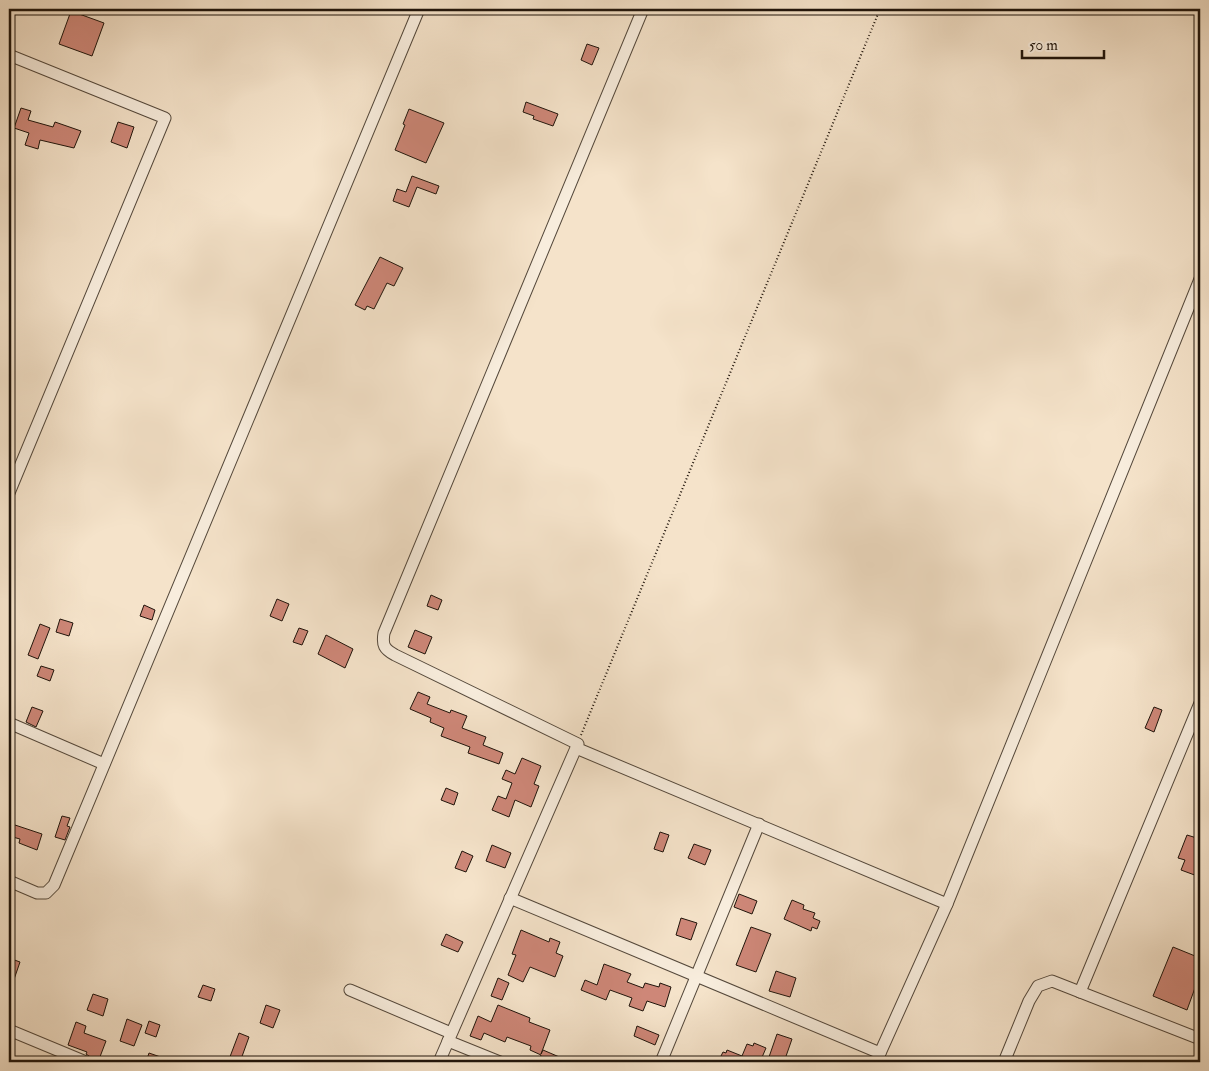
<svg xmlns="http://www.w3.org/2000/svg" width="1209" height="1071" viewBox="0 0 1209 1071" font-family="'IM FELL Double Pica',serif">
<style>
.building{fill:#ce8778;stroke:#1f140b}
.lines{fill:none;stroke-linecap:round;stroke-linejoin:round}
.street-casing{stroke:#54483b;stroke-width:13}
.path{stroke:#1f140b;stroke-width:2;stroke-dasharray:1 2.5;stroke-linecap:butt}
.street{stroke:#f8eddd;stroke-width:11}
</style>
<rect width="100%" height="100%" fill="#f5e3ca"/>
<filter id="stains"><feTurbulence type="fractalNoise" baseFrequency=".004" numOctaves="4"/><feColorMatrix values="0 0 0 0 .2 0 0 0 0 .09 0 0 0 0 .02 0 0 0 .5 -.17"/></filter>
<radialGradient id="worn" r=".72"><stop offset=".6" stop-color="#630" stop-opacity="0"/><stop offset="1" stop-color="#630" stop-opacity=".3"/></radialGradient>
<g class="building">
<polygon points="71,11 104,23 92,56 59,44"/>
<polygon points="587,44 599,48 592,65 581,60"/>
<polygon points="526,102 558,114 553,126 533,119 534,116 523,112"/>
<polygon points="21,108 31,111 28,120 53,127 55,122 81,131 74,148 40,140 38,149 25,145 29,133 14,128"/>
<polygon points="409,109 444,123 426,163 395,150 405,125 403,124"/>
<polygon points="118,122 134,127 127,148 111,142"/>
<polygon points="412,176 439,186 436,194 417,187 409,207 393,201 397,189 406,192"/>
<polygon points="380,257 403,268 394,286 387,283 374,309 367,306 365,310 355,305"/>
<polygon points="431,595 442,600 438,610 427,606"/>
<polygon points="277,599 289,604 282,621 270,616"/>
<polygon points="144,605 155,610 152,620 140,616"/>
<polygon points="60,619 73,623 69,636 56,632"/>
<polygon points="40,624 50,628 38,659 28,655"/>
<polygon points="299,628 308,631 302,645 293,642"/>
<polygon points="415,630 432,637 425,654 408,647"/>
<polygon points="326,635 353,649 345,668 318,654"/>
<polygon points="41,666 54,670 50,681 37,676"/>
<polygon points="418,692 430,697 427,704 450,713 451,710 467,716 462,728 486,737 483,745 503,753 499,764 468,753 470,747 441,736 444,728 430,722 431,718 410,709"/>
<polygon points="32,707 43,711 36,727 26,722"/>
<polygon points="1154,707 1162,710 1154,732 1145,728"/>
<polygon points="522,758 541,766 534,784 539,786 531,807 515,800 509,817 492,810 498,796 506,799 512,783 502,779 506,770 515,774"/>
<polygon points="446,788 458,793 454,805 441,800"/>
<polygon points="62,816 70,818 67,826 70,827 65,840 55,837"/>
<polygon points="9,823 42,834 37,850 19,843 20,839 9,836"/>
<polygon points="660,832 669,835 663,852 654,849"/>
<polygon points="1187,835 1200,839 1200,877 1181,870 1185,860 1178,858"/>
<polygon points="694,844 711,850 705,865 688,858"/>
<polygon points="492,845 511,853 505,868 486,861"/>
<polygon points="462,851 473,856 466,872 455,868"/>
<polygon points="739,894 757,901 752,914 734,907"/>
<polygon points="792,900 804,905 803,909 815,913 813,918 820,921 817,929 812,927 811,931 784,919"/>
<polygon points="681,918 697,923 691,940 676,935"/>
<polygon points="751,927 771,934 756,972 736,965"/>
<polygon points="521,930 549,942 550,938 560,942 556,953 563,956 555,977 530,967 523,982 508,975 516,955 512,954"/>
<polygon points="446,934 463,942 458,952 441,945"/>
<polygon points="1173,947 1200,958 1200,974 1187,1010 1153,996"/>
<polygon points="9,958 20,962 10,991 9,991"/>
<polygon points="604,964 631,974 627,982 643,988 645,983 659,987 660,983 671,987 665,1007 647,1001 643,1011 629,1006 632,998 610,990 606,1000 581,990 585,980 597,985"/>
<polygon points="776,971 796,978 790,997 769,991"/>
<polygon points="498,978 509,983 502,1000 491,996"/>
<polygon points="203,985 215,989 211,1001 198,997"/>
<polygon points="93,994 108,999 103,1016 87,1010"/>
<polygon points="266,1005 280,1010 273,1028 260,1023"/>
<polygon points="498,1005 530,1018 529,1022 550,1030 541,1054 543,1050 571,1062 538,1062 541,1055 530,1050 531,1046 507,1037 505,1042 484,1033 481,1040 470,1036 478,1016 491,1022"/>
<polygon points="127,1019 142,1025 134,1046 120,1041"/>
<polygon points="149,1021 160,1025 156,1037 145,1033"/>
<polygon points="76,1022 86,1026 84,1033 106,1041 98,1062 86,1054 87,1052 68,1045"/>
<polygon points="637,1026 659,1035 655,1045 634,1036"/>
<polygon points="239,1033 249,1037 240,1062 228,1062"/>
<polygon points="777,1034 792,1039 784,1062 769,1057"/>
<polygon points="754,1043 766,1048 760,1062 722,1062 719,1060 723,1052 726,1053 727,1050 742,1056 747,1044 753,1046"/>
<polygon points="149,1053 172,1061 172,1062 146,1062"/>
</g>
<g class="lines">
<defs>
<g id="street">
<polyline points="9,55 165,118 9,493"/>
<polyline points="9,723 104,764"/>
<path d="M578 744 395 655C384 649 382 645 384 633L643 9"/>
<polyline points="9,881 37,893 46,893 54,885 419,9"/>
<polyline points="510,898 880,1053"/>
<polyline points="350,990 451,1033"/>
<polyline points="1080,992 1200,703"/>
<polyline points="9,1030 86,1062"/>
<polyline points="448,1041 500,1062"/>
<polyline points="439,1062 576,748 947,904"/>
<polyline points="661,1062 759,824"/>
<polyline points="876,1062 947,904 1200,279"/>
<polyline points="1004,1062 1029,1001 1038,986 1052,981 1200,1039"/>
</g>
</defs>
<use href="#street" class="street-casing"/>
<polyline class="path" points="581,735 880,9"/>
<use href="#street" class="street"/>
</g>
<rect width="1209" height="1071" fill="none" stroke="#f5e3ca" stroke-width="30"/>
<rect x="10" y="10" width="1189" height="1051" fill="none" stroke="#1f140b" stroke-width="2.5"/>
<rect x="15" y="15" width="1179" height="1041" fill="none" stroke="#1f140b"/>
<path d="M1022 50v8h82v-8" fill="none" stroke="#1f140b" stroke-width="2.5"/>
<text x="1029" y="50" font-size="15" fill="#1f140b" stroke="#f8eddd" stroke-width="4" paint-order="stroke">50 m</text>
<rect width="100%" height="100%" filter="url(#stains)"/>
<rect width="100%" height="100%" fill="url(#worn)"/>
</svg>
